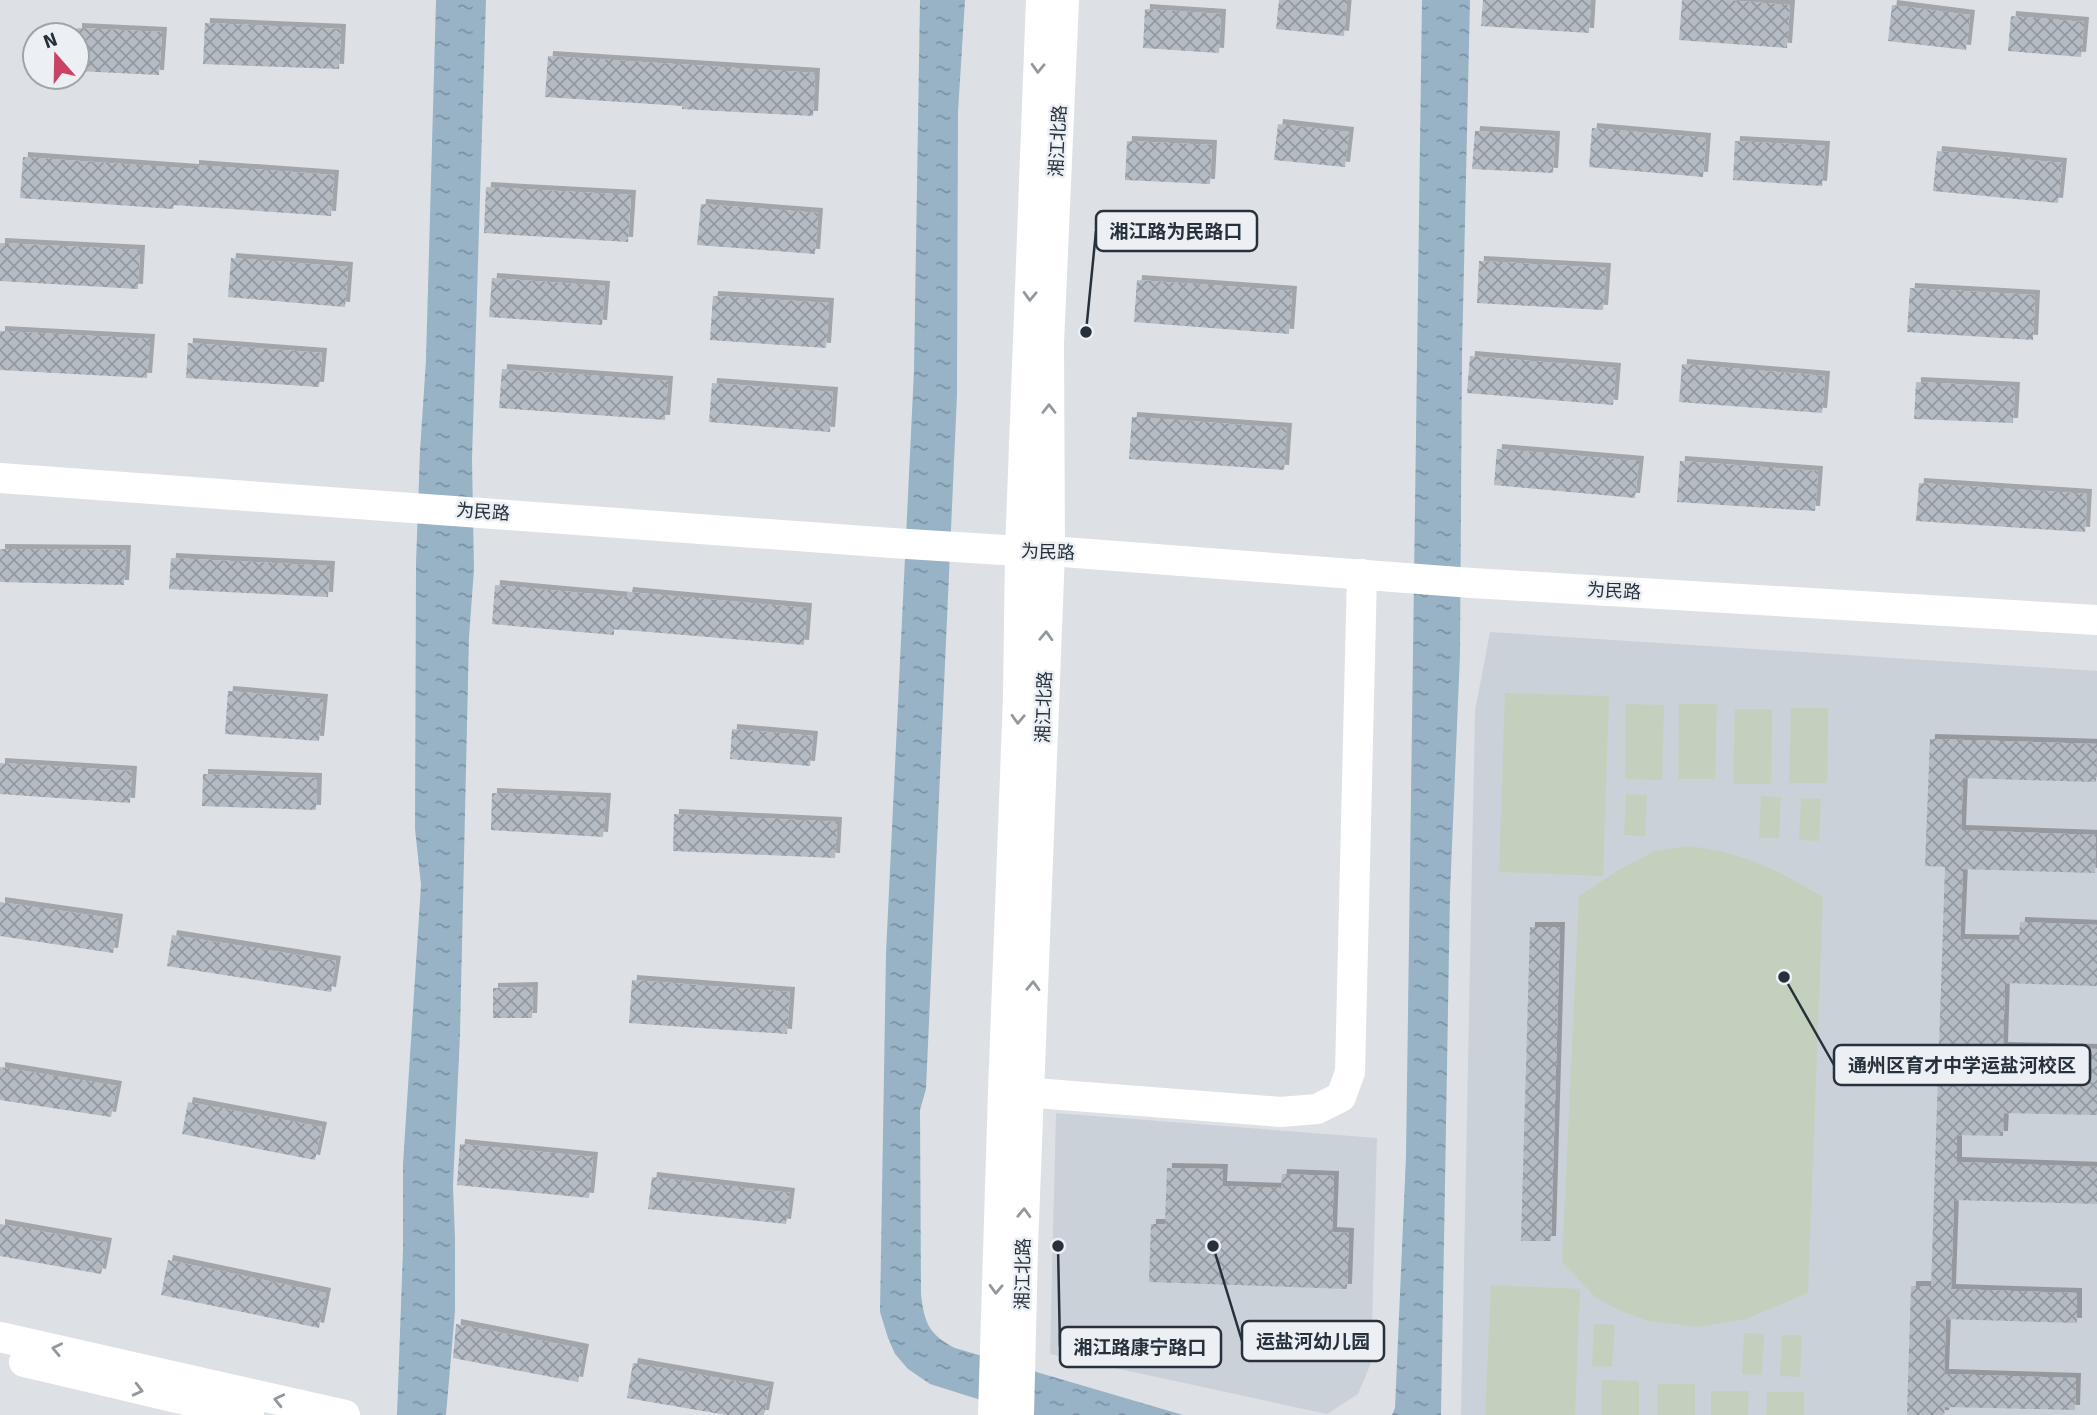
<svg xmlns="http://www.w3.org/2000/svg" width="2097" height="1415" viewBox="0 0 2097 1415" font-family="Signika,'Noto Sans SC',sans-serif">
<style>
.built{fill:#cbd1d8}
.grass{fill:#c4d0be}
.water{fill:url(#water-ripples)}
.building{fill:url(#building-cross-hatch);filter:url(#shadow)}
.lines{fill:none;stroke-linecap:round;stroke-linejoin:round}
.secondary{stroke:#fff;stroke-width:30}
.oneway{stroke:#93989e}
.labels{text-anchor:middle;dominant-baseline:central;stroke-width:5;stroke-linejoin:round;paint-order:stroke}
.street-label{font-size:18px;fill:#27313c;stroke:#ecf0f4}
.leader{fill:none;stroke:#27313c;stroke-width:2.5}
.callout-dot{fill:#27313c;stroke:#ecf0f4;stroke-width:2.5}
.callout{fill:#ecf0f4;stroke:#27313c;stroke-width:2.5}
.callout-label{font-size:19px;text-anchor:middle;font-weight:bold;fill:#27313c}
</style>
<defs>
<pattern id="water-ripples" width="26" height="14" patternUnits="userSpaceOnUse" patternTransform="scale(1.75)"><rect width="26" height="14" fill="#98b3c6"/><path d="M2 4q2-2 4 0t4 0M15 11q2-2 4 0t4 0" fill="none" stroke="#7c92a2"/></pattern>
<pattern id="building-cross-hatch" width="8" height="8" patternUnits="userSpaceOnUse" patternTransform="scale(1.75)"><rect width="8" height="8" fill="#b4bbc3"/><path d="M0 0l8 8M0 8l8-8" fill="none" stroke="#9299a0"/></pattern>
<filter id="shadow"><feDropShadow dx="5" dy="-5" stdDeviation="0" flood-color="#0004"/></filter>
</defs>
<rect width="100%" height="100%" fill="#dde1e6"/>
<g class="built">
<polygon points="1490,632 2097,671 2097,1415 1461,1415 1475,711"/>
<polygon points="1056,1113 1377,1138 1371,1363 1358,1394 1327,1414 1050,1354"/>
</g>
<g class="grass">
<polygon points="1505,693 1609,696 1603,876 1499,872"/>
<polygon points="1626,704 1664,705 1662,780 1625,779"/>
<polygon points="1679,704 1717,704 1715,779 1678,779"/>
<polygon points="1791,708 1828,708 1827,783 1789,783"/>
<polygon points="1735,709 1772,709 1771,784 1733,784"/>
<polygon points="1626,794 1647,795 1645,836 1624,835"/>
<polygon points="1761,796 1781,797 1779,838 1759,838"/>
<polygon points="1801,798 1821,799 1819,841 1799,840"/>
<path d="M1688 846C1744 853 1775 868 1823 897L1808 1293 1746 1319 1697 1327 1648 1321 1621 1311 1596 1298 1562 1262 1579 896 1622 868 1655 851Z"/>
<polygon points="1491,1285 1580,1289 1575,1415 1485,1415"/>
<polygon points="1594,1324 1615,1325 1612,1367 1592,1366"/>
<polygon points="1744,1333 1764,1334 1762,1375 1742,1374"/>
<polygon points="1782,1335 1802,1335 1800,1377 1780,1376"/>
<polygon points="1602,1380 1639,1381 1639,1415 1601,1415"/>
<polygon points="1658,1384 1695,1384 1695,1415 1657,1415"/>
<polygon points="1711,1391 1749,1391 1748,1415 1711,1415"/>
<polygon points="1767,1392 1804,1392 1804,1415 1766,1415"/>
</g>
<g class="water">
<polygon points="436,0 486,0 472,459 474,569 469,637 460,1034 453,1186 455,1238 455,1311 446,1415 397,1415 403,1249 403,1164 421,885 415,829 416,563 420,451 426,360"/>
<path d="M920 0H965L958 112 957 395 926 1089 920 1110 921 1294C924 1322 929 1335 955 1348L1183 1415H1028L930 1384 908 1369 895 1354 888 1338 880 1312 886 953 914 370Z"/>
<polygon points="1422,0 1470,0 1462,355 1460,654 1450,894 1441,1415 1392,1415 1395,1408 1406,1156"/>
</g>
<g class="building">
<polygon points="1279,0 1347,0 1344,36 1276,29"/>
<polygon points="1483,0 1591,0 1589,33 1481,26"/>
<polygon points="1682,0 1724,0 1790,5 1787,48 1679,40"/>
<polygon points="1892,5 1970,15 1966,50 1888,41"/>
<polygon points="1145,9 1221,14 1219,53 1143,48"/>
<polygon points="2011,16 2084,22 2081,57 2008,51"/>
<polygon points="205,23 341,29 339,69 203,64"/>
<polygon points="77,28 162,32 159,75 77,71"/>
<polygon points="548,56 815,73 813,116 682,109 682,106 545,97"/>
<polygon points="1278,124 1349,132 1345,167 1274,160"/>
<polygon points="1592,128 1706,138 1703,177 1589,167"/>
<polygon points="1475,131 1555,136 1553,173 1472,169"/>
<polygon points="1127,141 1212,145 1210,184 1125,180"/>
<polygon points="1735,141 1825,146 1822,186 1733,180"/>
<polygon points="1937,151 2062,163 2058,203 1933,191"/>
<polygon points="23,157 194,169 194,165 334,175 331,216 174,205 173,209 20,198"/>
<polygon points="486,187 631,195 628,242 484,233"/>
<polygon points="701,204 818,213 815,254 697,245"/>
<polygon points="0,243 140,250 138,289 0,281"/>
<polygon points="231,258 348,267 345,307 228,297"/>
<polygon points="1479,261 1606,268 1603,310 1477,303"/>
<polygon points="492,278 605,286 602,325 489,317"/>
<polygon points="1137,280 1292,291 1289,334 1134,322"/>
<polygon points="1910,288 2035,295 2033,340 1907,332"/>
<polygon points="713,296 829,303 826,348 710,340"/>
<polygon points="0,331 150,339 147,378 0,370"/>
<polygon points="188,343 322,353 319,387 186,378"/>
<polygon points="1470,356 1616,368 1613,405 1467,393"/>
<polygon points="1682,364 1825,376 1822,413 1679,402"/>
<polygon points="502,369 668,381 665,420 499,408"/>
<polygon points="1916,382 2015,387 2013,423 1914,419"/>
<polygon points="712,383 833,392 830,432 709,422"/>
<polygon points="1132,417 1287,428 1284,470 1129,459"/>
<polygon points="1497,449 1639,461 1635,498 1494,485"/>
<polygon points="1680,461 1818,471 1815,511 1677,502"/>
<polygon points="1919,483 2087,494 2085,532 1916,521"/>
<polygon points="0,549 126,550 124,585 0,582"/>
<polygon points="171,558 330,566 328,597 169,589"/>
<polygon points="495,585 627,597 628,592 807,608 804,645 614,629 614,635 492,624"/>
<polygon points="228,691 323,699 319,741 225,734"/>
<polygon points="732,729 813,736 810,766 730,759"/>
<polygon points="1930,739 2097,744 2096,782 1963,778 1961,830 2096,835 2095,873 1963,869 1960,939 2019,940 2020,922 2097,925 2097,986 2005,983 2003,1047 2097,1049 2097,1115 2004,1113 2003,1136 1957,1135 1957,1162 2097,1167 2097,1204 1954,1200 1951,1289 2077,1293 2077,1323 1946,1319 1944,1374 2076,1378 2075,1410 1945,1407 1944,1415 1907,1415 1911,1286 1931,1286 1945,867 1925,866"/>
<polygon points="0,763 132,771 130,803 0,794"/>
<polygon points="203,774 317,778 316,810 202,806"/>
<polygon points="492,793 606,798 603,837 491,830"/>
<polygon points="674,814 837,822 835,858 673,851"/>
<polygon points="0,902 118,919 113,953 0,936"/>
<polygon points="1530,927 1560,927 1551,1241 1521,1241"/>
<polygon points="172,935 336,961 331,992 167,966"/>
<polygon points="632,980 790,992 787,1034 629,1023"/>
<polygon points="533,987 532,1018 493,1018 493,988"/>
<polygon points="0,1067 117,1086 111,1117 0,1100"/>
<polygon points="188,1102 322,1127 315,1160 182,1134"/>
<polygon points="460,1144 593,1157 589,1198 457,1185"/>
<polygon points="1167,1168 1223,1169 1222,1186 1281,1188 1282,1174 1334,1176 1332,1232 1349,1233 1347,1289 1149,1282 1151,1224 1165,1224"/>
<polygon points="652,1177 790,1193 786,1224 648,1209"/>
<polygon points="0,1224 107,1243 101,1274 0,1256"/>
<polygon points="168,1260 326,1293 319,1328 161,1295"/>
<polygon points="456,1324 584,1349 578,1382 453,1358"/>
<polygon points="633,1363 769,1387 764,1415 726,1415 627,1398"/>
</g>
<g class="lines">
<g class="secondary">
<polyline points="0,478 892,543 1020,551 1050,551 1472,583 2097,620"/>
<polyline points="1009,1091 1281,1112 1317,1109 1341,1097 1350,1072 1362,574"/>
<polyline points="0,1337 345,1415"/>
<polyline points="24,1362 249,1415"/>
<polyline points="993,1415 1003,1091 1018,697 1020,551 1041,0"/>
<polyline points="1019,1415 1023,1247 1050,551 1049,343 1064,0"/>
</g>
</g>
<defs><path id="oneway-chevron" d="M-2-3.5L2.5 0L-2 3.5" fill="none" stroke-width="1.6" stroke-linecap="round" stroke-linejoin="round" transform="scale(1.75)"/></defs>
<g class="oneway">
<use href="#oneway-chevron" transform="translate(1038 68) rotate(92)"/>
<use href="#oneway-chevron" transform="translate(1030 296) rotate(92)"/>
<use href="#oneway-chevron" transform="translate(1049 409) rotate(-90)"/>
<use href="#oneway-chevron" transform="translate(1046 636) rotate(-88)"/>
<use href="#oneway-chevron" transform="translate(1018 719) rotate(92)"/>
<use href="#oneway-chevron" transform="translate(1033 986) rotate(-88)"/>
<use href="#oneway-chevron" transform="translate(1024 1213) rotate(-88)"/>
<use href="#oneway-chevron" transform="translate(996 1289) rotate(92)"/>
<use href="#oneway-chevron" transform="translate(57 1349) rotate(-168)"/>
<use href="#oneway-chevron" transform="translate(138 1390) rotate(14)"/>
<use href="#oneway-chevron" transform="translate(279 1400) rotate(-167)"/>
</g>
<g class="labels">
<g class="street-label">
<text transform="translate(1058 141) rotate(-87)">湘江北路</text>
<text transform="translate(483 512) rotate(4)">为民路</text>
<text transform="translate(1048 552) rotate(2)">为民路</text>
<text transform="translate(1614 591) rotate(3)">为民路</text>
<text transform="translate(1044 707) rotate(-88)">湘江北路</text>
<text transform="translate(1023 1274) rotate(-89)">湘江北路</text>
</g>
</g>
<path class="leader" d="M1086 332L1096 231M1784 977L1834 1065M1213 1246L1242 1341M1058 1246L1060 1347"/>
<g class="callout-dot">
<circle cx="1086" cy="332" r="7"/>
<circle cx="1784" cy="977" r="7"/>
<circle cx="1213" cy="1246" r="7"/>
<circle cx="1058" cy="1246" r="7"/>
</g>
<g class="callout">
<rect x="1096" y="211" width="161" height="40" rx="7"/>
<rect x="1834" y="1045" width="256" height="40" rx="7"/>
<rect x="1242" y="1321" width="142" height="40" rx="7"/>
<rect x="1060" y="1327" width="161" height="40" rx="7"/>
</g>
<g class="callout-label">
<text x="1176" y="238">湘江路为民路口</text>
<text x="1962" y="1072">通州区育才中学运盐河校区</text>
<text x="1313" y="1348">运盐河幼儿园</text>
<text x="1140" y="1354">湘江路康宁路口</text>
</g>
<g transform="translate(56 56) rotate(340)"><circle r="33" fill="#ecf0f4" stroke="#9da4aa" stroke-width="2"/>
<path d="M0-5L12 26L0 18L-12 26Z" fill="#ca4365"/>
<text y="-10" font-size="19" font-weight="bold" text-anchor="middle" fill="#27313c">N</text>
</g>
</svg>
